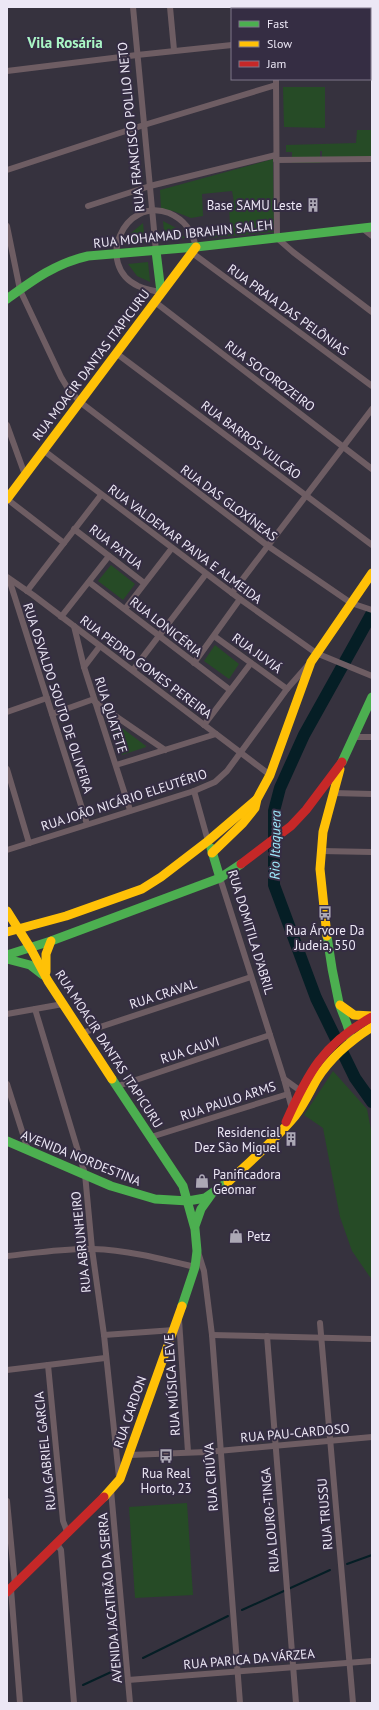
<svg xmlns="http://www.w3.org/2000/svg" width="379" height="1710" viewBox="0 0 379 1710" font-family="'PT Sans',sans-serif">
<style>
.green{fill:#264b26}
.lines{fill:none;stroke-linecap:round;stroke-linejoin:round}
.stream{stroke:#051e25;stroke-width:2}
.river{stroke:#051e25;stroke-width:12}
.street{stroke:#6e5d63;stroke-width:6}
.fast{stroke:#4caf50;stroke-width:9}
.slow{stroke:#ffc107;stroke-width:9}
.jam{stroke:#c62828;stroke-width:9}
.labels{text-anchor:middle;dominant-baseline:central;stroke-width:4;stroke-linejoin:round;paint-order:stroke}
.street-label{font-size:13px;fill:#ece7f5;stroke:#352d43}
.poi-label{font-size:13px;fill:#ece7f5;stroke:#352d43;text-anchor:end}
.water-label{font-size:14px;font-style:italic;fill:#9eebfd;stroke:#352d43}
.quarter-label{font-size:15px;font-weight:bold;fill:#aaf6c6;stroke:#352d43}
</style>
<rect width="100%" height="100%" fill="#36323e"/>
<g class="green">
<polygon points="283,87 325,87 325,128 284,127"/>
<polygon points="357,130 372,130 372,157 322,158 322,151 320,151 320,163 292,163 292,152 286,152 286,145 356,143"/>
<polygon points="273,159 274,232 209,238 217,228 230,226 229,204 234,202 232,191 202,194 203,216 191,218 173,211 161,209 160,190"/>
<polygon points="163,221 176,228 185,238 165,240"/>
<polygon points="143,223 145,243 125,245 131,233"/>
<polygon points="148,262 150,281 150,282 137,276 128,264"/>
<polygon points="111,565 135,584 123,600 98,581"/>
<polygon points="215,645 239,664 229,679 204,661"/>
<polygon points="110,719 146,746 146,747 122,755"/>
<polygon points="333,1071 367,1109 372,1135 372,1280 352,1251 340,1217 323,1128 304,1115"/>
<polygon points="187,1503 193,1595 135,1598 129,1507"/>
</g>
<g class="lines">
<g class="stream">
<polyline points="347,1564 372,1555"/>
<polyline points="242,1610 330,1570"/>
<polyline points="143,1658 228,1616"/>
<polyline points="83,1685 122,1667"/>
</g>
<polyline class="river" points="372,613 304,735 280,788 274,811 274,885 316,998 355,1078 372,1102"/>
<g class="street">
<polyline points="133,7 156,251"/>
<polyline points="170,7 174,50"/>
<polyline points="276,9 276,7"/>
<polyline points="7,71 137,55 232,45"/>
<polyline points="276,79 277,238 293,252 372,312"/>
<polyline points="276,160 372,159"/>
<polyline points="7,170 144,125 276,85"/>
<polyline points="88,206 150,186 276,155"/>
<polyline points="7,226 20,290 61,377 67,387 80,402 268,546 351,603 372,610"/>
<polyline points="362,228 372,236"/>
<polyline points="191,252 372,386"/>
<path d="M161 292C153 291 145 289 138 286 94 265 124 196 169 213 185 220 192 231 196 247"/>
<polyline points="155,302 372,469"/>
<polyline points="116,353 372,545"/>
<polyline points="7,425 25,475"/>
<polyline points="43,450 240,599 316,653 372,676"/>
<polyline points="7,499 64,543"/>
<polyline points="74,529 144,583"/>
<polyline points="7,577 33,595 270,775"/>
<polyline points="9,579 87,824"/>
<polyline points="89,582 230,690"/>
<polyline points="27,591 101,495"/>
<polyline points="232,593 372,409"/>
<polyline points="125,609 172,548"/>
<polyline points="61,617 109,556"/>
<polyline points="74,626 84,667 130,810"/>
<polyline points="214,636 287,689"/>
<polyline points="194,663 240,599"/>
<polyline points="84,667 100,646"/>
<polyline points="133,670 206,574"/>
<polyline points="95,702 165,750"/>
<polyline points="7,712 47,698"/>
<polyline points="52,714 94,699"/>
<polyline points="204,725 251,663"/>
<polyline points="354,737 372,737"/>
<polyline points="116,765 216,734"/>
<polyline points="7,769 29,843"/>
<polyline points="194,791 208,841"/>
<polyline points="333,793 372,794"/>
<polyline points="7,850 194,791 215,782 227,771 287,689 308,665"/>
<polyline points="321,851 372,852"/>
<polyline points="220,878 284,1079 292,1109"/>
<polyline points="35,1009 85,1174 92,1249 104,1335 119,1477"/>
<polyline points="7,1014 63,1004"/>
<polyline points="82,1033 251,977"/>
<polyline points="284,1079 302,1092"/>
<polyline points="7,1084 28,1150"/>
<polyline points="118,1086 270,1035"/>
<polyline points="151,1137 288,1094"/>
<polyline points="198,1252 204,1271 212,1335 240,1703"/>
<path d="M7 1256C35 1253 64 1248 93 1249 127 1250 162 1259 195 1267"/>
<polyline points="179,1320 188,1452"/>
<polyline points="320,1323 353,1703"/>
<polyline points="104,1335 174,1330"/>
<polyline points="212,1335 372,1339"/>
<polyline points="267,1336 296,1703"/>
<polyline points="48,1365 63,1521 68,1534"/>
<polyline points="7,1370 105,1358"/>
<polyline points="129,1455 207,1452 372,1437"/>
<polyline points="111,1490 130,1703"/>
<polyline points="7,1501 15,1585"/>
<polyline points="57,1544 61,1550 74,1703"/>
<polyline points="11,1589 20,1703"/>
<polyline points="128,1680 372,1661"/>
</g>
<g class="fast">
<polyline points="156,251 161,292"/>
<path d="M7 299C33 280 56 263 88 256L196 247 372 227"/>
<polyline points="342,762 372,697"/>
<polyline points="211,848 220,878"/>
<path d="M327 936C330 959 334 981 339 1003 343 1016 350 1027 351 1041"/>
<polyline points="7,955 51,941 220,878 241,864"/>
<polyline points="7,959 30,965 43,975"/>
<polyline points="112,1079 183,1186 195,1229 197,1251 195,1267 182,1306"/>
<polyline points="7,1141 111,1186 155,1199 188,1201 205,1198 228,1182"/>
<polyline points="195,1226 201,1209 211,1195"/>
</g>
<g class="slow">
<polyline points="7,499 196,247"/>
<polyline points="212,853 243,823 255,808 257,799 270,775 311,662 372,573"/>
<polyline points="7,911 31,949 48,981 112,1079"/>
<polyline points="7,932 66,916 142,889 161,877 208,841 256,800"/>
<polyline points="327,936 320,869 323,832 340,769"/>
<polyline points="46,972 46,954 51,941"/>
<polyline points="340,1005 354,1015 372,1016"/>
<path d="M228 1182C251 1161 275 1140 295 1116 304 1105 310 1091 317 1079 331 1057 350 1041 372 1027"/>
<polyline points="104,1497 120,1479 182,1306"/>
</g>
<g class="jam">
<polyline points="241,864 291,826 306,810 342,762"/>
<path d="M286 1122C308 1073 323 1044 372 1017"/>
<polyline points="7,1592 104,1497"/>
</g>
</g>
<defs>
<symbol id="building-bare" viewBox="-9 -9 18 18"><path d="M-4-6H4V6H1V3H-1V6H-4ZM-2.5-4.3h1.7v1.8h-1.7ZM.8-4.3h1.7v1.8H.8ZM-2.5-1h1.7V.8h-1.7ZM.8-1h1.7V.8H.8Z" fill="#aca8b5" stroke="#352d43" stroke-width="2.5" paint-order="stroke"/></symbol>
<symbol id="bus-bare" viewBox="-9 -9 18 18"><path d="M-5-6H5V4H4V6H2V4H-2V6H-4V4H-5ZM-3.5-4V0h7V-4ZM-3.5 1.2v1.5H-2V1.2ZM2 1.2v1.5H3.5V1.2Z" fill="#aca8b5" stroke="#352d43" stroke-width="2.5" paint-order="stroke"/></symbol>
<symbol id="shop-bare" viewBox="-9 -9 18 18"><path d="M-5-2.5h2.3a2.7 3.5 0 0 1 5.4 0H5L5.5 6h-11ZM-1.5-2.5h3a1.5 2.3 0 0 0-3 0Z" fill="#aca8b5" stroke="#352d43" stroke-width="2.5" paint-order="stroke"/></symbol>
</defs>
<g fill-rule="evenodd">
<use href="#building-bare" x="303" y="195" width="20" height="20"/>
<use href="#bus-bare" x="315" y="903" width="20" height="20"/>
<use href="#building-bare" x="281" y="1129" width="20" height="20"/>
<use href="#shop-bare" x="192" y="1171" width="20" height="20"/>
<use href="#shop-bare" x="226" y="1226" width="20" height="20"/>
<use href="#bus-bare" x="156" y="1446" width="20" height="20"/>
</g>
<g class="labels">
<g class="street-label">
<text transform="translate(131 127) rotate(-96)">RUA FRANCISCO POLILO NETO</text>
<text transform="translate(183 234) rotate(-6)">RUA MOHAMAD IBRAHIN SALEH</text>
<text transform="translate(288 310) rotate(36)">RUA PRAIA DAS PELÔNIAS</text>
<text transform="translate(91 365) rotate(-53)">RUA MOACIR DANTAS ITAPICURU</text>
<text transform="translate(270 376) rotate(37)">RUA SOCOROZEIRO</text>
<text transform="translate(251 440) rotate(37)">RUA BARROS VULCÃO</text>
<text transform="translate(229 503) rotate(37)">RUA DAS GLOXÍNEAS</text>
<text transform="translate(185 544) rotate(37)">RUA VALDEMAR PAIVA E ALMEIDA</text>
<text transform="translate(116 547) rotate(38)">RUA PATUA</text>
<text transform="translate(166 627) rotate(38)">RUA LONICÉRIA</text>
<text transform="translate(257 653) rotate(36)">RUA JUVIÁ</text>
<text transform="translate(146 667) rotate(37)">RUA PEDRO GOMES PEREIRA</text>
<text transform="translate(58 698) rotate(72)">RUA OSVALDO SOUTO DE OLIVEIRA</text>
<text transform="translate(111 715) rotate(72)">RUA QUATETE</text>
<text transform="translate(124 800) rotate(-18)">RUA JOÃO NICÁRIO ELEUTÉRIO</text>
<text transform="translate(251 932) rotate(73)">RUA DOMITILA D'ABRIL</text>
<text transform="translate(163 994) rotate(-18)">RUA CRAVAL</text>
<text transform="translate(109 1049) rotate(57)">RUA MOACIR DANTAS ITAPICURU</text>
<text transform="translate(190 1050) rotate(-18)">RUA CAUVI</text>
<text transform="translate(228 1101) rotate(-18)">RUA PAULO ARMS</text>
<text transform="translate(81 1158) rotate(22)">AVENIDA NORDESTINA</text>
<text transform="translate(81 1242) rotate(-96)">RUA ABRUNHEIRO</text>
<text transform="translate(172 1385) rotate(-94)">RUA MÚSICA LEVE</text>
<text transform="translate(130 1412) rotate(-71)">RUA CARDON</text>
<text transform="translate(295 1433) rotate(-5)">RUA PAU-CARDOSO</text>
<text transform="translate(45 1451) rotate(-96)">RUA GABRIEL GARCIA</text>
<text transform="translate(211 1477) rotate(-94)">RUA CRIÚVA</text>
<text transform="translate(325 1514) rotate(-95)">RUA TRUSSU</text>
<text transform="translate(270 1520) rotate(-95)">RUA LOURO-TINGA</text>
<text transform="translate(110 1598) rotate(-95)">AVENIDA JACATIRÃO DA SERRA</text>
<text transform="translate(249 1659) rotate(-5)">RUA PARICA DA VÁRZEA</text>
</g>
<g class="poi-label">
<text x="302" y="205">Base SAMU Leste</text>
<text x="325" y="930" text-anchor="middle">Rua Árvore Da<tspan x="325" dy="15">Judeia, 550</tspan></text>
<text x="280" y="1132">Residencial<tspan x="280" dy="15">Dez São Miguel</tspan></text>
<text x="213" y="1174" text-anchor="start">Panificadora<tspan x="213" dy="15">Geomar</tspan></text>
<text x="247" y="1236" text-anchor="start">Petz</text>
<text x="166" y="1473" text-anchor="middle">Rua Real<tspan x="166" dy="15">Horto, 23</tspan></text>
</g>
<g class="water-label">
<text transform="translate(275 845) rotate(-89)">Rio Itaquera</text>
</g>
<g class="quarter-label">
<text x="65" y="42">Vila Rosária</text>
</g>
</g>
<rect width="379" height="1710" fill="none" stroke="#ece7f5" stroke-width="16"/>
<rect x="231" y="8" width="140" height="72" fill="#352d43" stroke="#7e778a"/>
<rect x="239" y="21" width="20" height="6" fill="#4caf50" stroke="#7e778a"/>
<text x="267" y="28" font-size="12" fill="#ece7f5">Fast</text>
<rect x="239" y="41" width="20" height="6" fill="#ffc107" stroke="#7e778a"/>
<text x="267" y="48" font-size="12" fill="#ece7f5">Slow</text>
<rect x="239" y="61" width="20" height="6" fill="#c62828" stroke="#7e778a"/>
<text x="267" y="68" font-size="12" fill="#ece7f5">Jam</text>
</svg>
